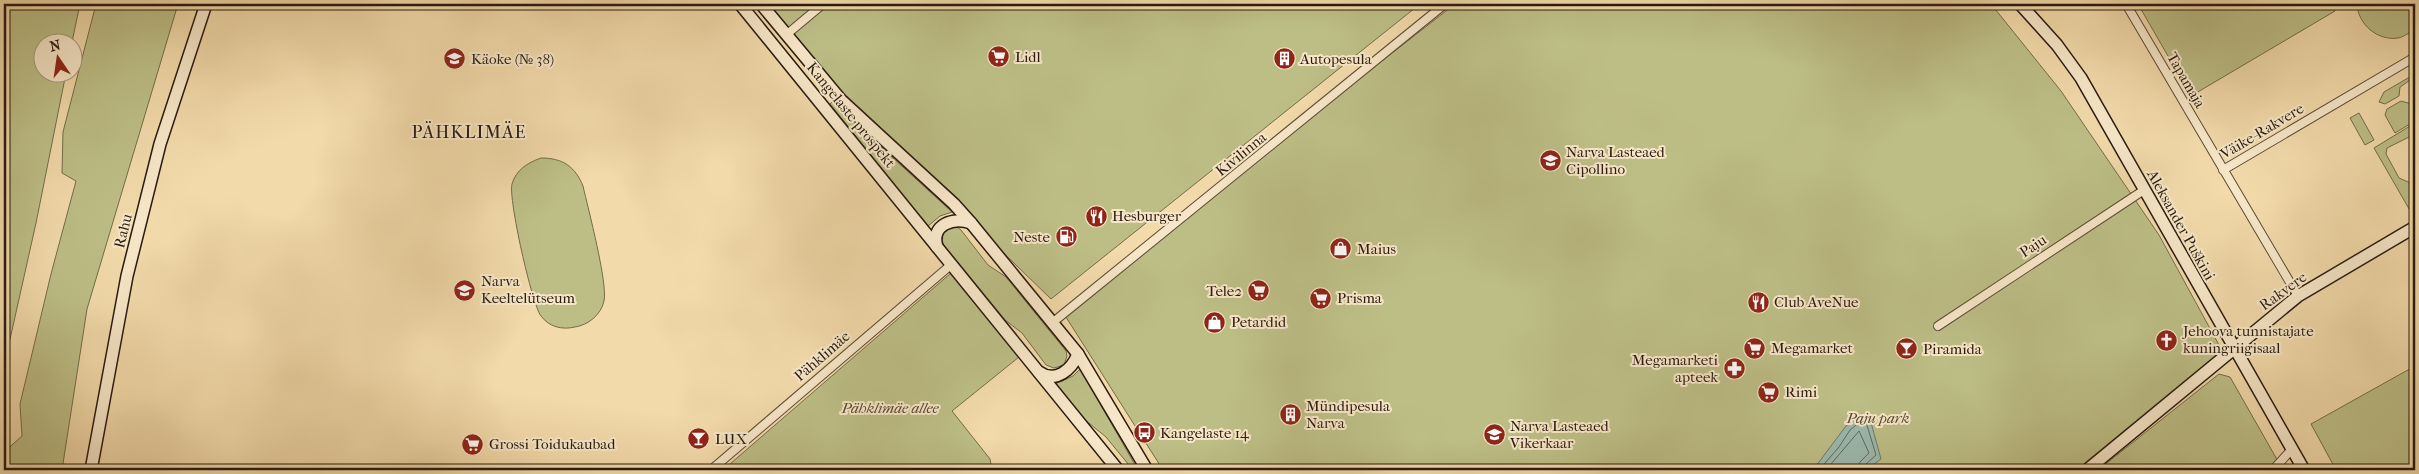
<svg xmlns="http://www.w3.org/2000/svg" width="2419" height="474" viewBox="0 0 2419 474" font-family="'IM FELL French Canon',serif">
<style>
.green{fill:#bdbe86;stroke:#736c4a}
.water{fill:#9cbaae;stroke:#6e7a6e}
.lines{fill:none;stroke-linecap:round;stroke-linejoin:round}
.shore{stroke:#626a5e;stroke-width:1}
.street-casing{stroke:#5b4a36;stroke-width:10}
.secondary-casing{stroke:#291a0f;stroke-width:14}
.street{stroke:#f7e7c8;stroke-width:8}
.secondary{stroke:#f7e7c8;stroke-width:11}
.labels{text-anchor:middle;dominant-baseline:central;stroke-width:4;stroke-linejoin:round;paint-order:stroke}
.poi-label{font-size:15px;fill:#291a0f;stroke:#f7e7c8;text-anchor:start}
.street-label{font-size:15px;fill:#291a0f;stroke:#f7e7c8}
.park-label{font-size:15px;font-style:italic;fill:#554b33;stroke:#f7e7c8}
.quarter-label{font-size:18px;letter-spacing:1px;fill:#291a0f;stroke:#f7e7c8}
</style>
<rect width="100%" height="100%" fill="#f2daaa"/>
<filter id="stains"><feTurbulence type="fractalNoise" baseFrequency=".004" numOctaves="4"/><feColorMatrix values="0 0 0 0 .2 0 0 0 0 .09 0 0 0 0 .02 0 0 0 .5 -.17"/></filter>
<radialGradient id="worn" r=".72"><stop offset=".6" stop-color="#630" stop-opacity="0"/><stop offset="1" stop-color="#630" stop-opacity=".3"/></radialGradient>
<g class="green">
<polygon points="4,4 80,4 72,42 42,42 42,72 66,73 36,223 4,366"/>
<polygon points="96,4 178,4 87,309 62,470 4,470 4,452 22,436 20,404 51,274 76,181 62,173 63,132"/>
<polygon points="764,4 1420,4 1051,299 817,72"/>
<polygon points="1455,4 1991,4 2061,91 2159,235 2225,356 2086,470 1163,470 1064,314 1255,160"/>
<polygon points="2138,4 2331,4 2335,11 2191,96"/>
<path d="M2357 4H2415V29C2410 32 2404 37 2398 38 2377 41 2358 24 2357 4Z"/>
<polygon points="2408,78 2413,78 2400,87 2399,96 2385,104 2379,102 2384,92"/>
<polygon points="2401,101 2415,105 2415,121 2395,133 2385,115 2387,109"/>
<polygon points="832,102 952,212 940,216 928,226 830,104"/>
<polygon points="2359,113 2374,140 2365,145 2350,118"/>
<polygon points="2415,123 2415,134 2387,148 2386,154 2399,178 2415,185 2415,212 2412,214 2374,148"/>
<path d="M541 158C562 158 575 166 583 186 588 208 608 284 604 301 601 315 588 325 575 327 562 330 549 327 541 316 532 305 508 198 512 184 516 170 527 163 541 158Z"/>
<polygon points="955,226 961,230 988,265 1006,277 1066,351 1067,356 1064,365 1054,368 1046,365 1022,333 1005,320 943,244 941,239 944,229"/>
<polygon points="951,273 1019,357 952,411 990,459 992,470 723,470"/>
<polygon points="2415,366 2415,470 2336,470 2311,424"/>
<polygon points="1080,369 1138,470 1133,470 1106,437 1084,419 1055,384 1073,376"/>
<polygon points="2219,374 2230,377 2283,470 2098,470"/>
</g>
<polygon class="water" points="1861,414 1870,419 1881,459 1866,470 1813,470 1846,426"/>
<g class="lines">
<g class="shore">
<polyline points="1819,470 1839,447 1850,430 1862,420 1866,422 1876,455 1865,465 1864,470"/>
<polyline points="1826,470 1859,431 1869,453 1860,462 1857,470"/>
</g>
<defs>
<g id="street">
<polyline points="2126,4 2298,296"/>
<polyline points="786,35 823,4"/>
<polyline points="2223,170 2415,57"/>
<polyline points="1052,323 1445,4"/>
<polyline points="1938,326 2144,190"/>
<polyline points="711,470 952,264"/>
<polyline points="2273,470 2292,449"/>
</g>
<g id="secondary">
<polyline points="740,4 1118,470"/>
<polyline points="761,4 841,100 954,204 971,223 1078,354 1147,470"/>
<polyline points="2020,4 2057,45 2081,78 2304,470"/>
<path d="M937 247C930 224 954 217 971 223"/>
<path d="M1039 372C1056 384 1072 369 1078 354"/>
<polyline points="91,470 127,276 160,144 206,4"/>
<polyline points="2087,470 2298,296 2415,227"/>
</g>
</defs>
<use href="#street" class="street-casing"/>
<use href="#secondary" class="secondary-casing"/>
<use href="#street" class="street"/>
<use href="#secondary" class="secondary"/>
</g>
<defs>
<symbol id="supermarket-disc" viewBox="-11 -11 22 22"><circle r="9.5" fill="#8f2418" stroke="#f7e7c8"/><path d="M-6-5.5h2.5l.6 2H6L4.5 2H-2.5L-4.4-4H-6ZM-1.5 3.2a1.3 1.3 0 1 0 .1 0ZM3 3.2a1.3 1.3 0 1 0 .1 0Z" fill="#fff"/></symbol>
<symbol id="school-disc" viewBox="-11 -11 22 22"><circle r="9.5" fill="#8f2418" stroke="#f7e7c8"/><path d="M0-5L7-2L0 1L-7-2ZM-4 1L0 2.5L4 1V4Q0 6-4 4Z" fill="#fff"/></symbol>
<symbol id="building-disc" viewBox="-11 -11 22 22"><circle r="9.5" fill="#8f2418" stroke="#f7e7c8"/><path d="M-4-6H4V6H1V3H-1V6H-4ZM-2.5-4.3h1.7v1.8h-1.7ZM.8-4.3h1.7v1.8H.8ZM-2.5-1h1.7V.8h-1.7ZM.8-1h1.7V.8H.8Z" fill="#fff"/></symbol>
<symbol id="restaurant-disc" viewBox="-11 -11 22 22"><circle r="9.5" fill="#8f2418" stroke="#f7e7c8"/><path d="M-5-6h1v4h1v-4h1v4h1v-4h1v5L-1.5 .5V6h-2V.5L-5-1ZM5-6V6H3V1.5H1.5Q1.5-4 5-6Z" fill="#fff"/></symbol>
<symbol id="fuel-disc" viewBox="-11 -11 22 22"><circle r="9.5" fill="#8f2418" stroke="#f7e7c8"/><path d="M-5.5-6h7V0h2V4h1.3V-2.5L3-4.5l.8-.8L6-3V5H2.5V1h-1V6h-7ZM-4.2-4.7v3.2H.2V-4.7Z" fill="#fff"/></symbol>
<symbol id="shop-disc" viewBox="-11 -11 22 22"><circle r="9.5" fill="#8f2418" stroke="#f7e7c8"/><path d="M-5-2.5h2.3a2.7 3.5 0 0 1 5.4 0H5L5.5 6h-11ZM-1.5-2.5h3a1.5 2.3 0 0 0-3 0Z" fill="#fff"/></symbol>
<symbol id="church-disc" viewBox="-11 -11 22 22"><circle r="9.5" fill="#8f2418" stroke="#f7e7c8"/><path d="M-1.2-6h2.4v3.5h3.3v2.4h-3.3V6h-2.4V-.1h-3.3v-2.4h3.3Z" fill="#fff"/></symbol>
<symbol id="bar-disc" viewBox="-11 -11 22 22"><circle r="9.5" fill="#8f2418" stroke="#f7e7c8"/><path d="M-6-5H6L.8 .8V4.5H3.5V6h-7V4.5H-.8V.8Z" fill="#fff"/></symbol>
<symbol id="pharmacy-disc" viewBox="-11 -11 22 22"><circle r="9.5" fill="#8f2418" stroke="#f7e7c8"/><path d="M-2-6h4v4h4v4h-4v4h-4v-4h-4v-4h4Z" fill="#fff"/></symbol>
<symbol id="bus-disc" viewBox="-11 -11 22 22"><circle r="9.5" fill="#8f2418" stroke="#f7e7c8"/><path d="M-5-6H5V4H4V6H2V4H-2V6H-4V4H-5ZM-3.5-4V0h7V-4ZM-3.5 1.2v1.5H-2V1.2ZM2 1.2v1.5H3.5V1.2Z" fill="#fff"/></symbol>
</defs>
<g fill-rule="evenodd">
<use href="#supermarket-disc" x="986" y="44" width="25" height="25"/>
<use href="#school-disc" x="442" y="46" width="25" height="25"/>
<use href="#building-disc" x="1272" y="46" width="25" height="25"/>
<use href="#school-disc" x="1538" y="148" width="25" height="25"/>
<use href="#restaurant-disc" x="1084" y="204" width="25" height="25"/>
<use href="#fuel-disc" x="1054" y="224" width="25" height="25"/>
<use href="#shop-disc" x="1328" y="236" width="25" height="25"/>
<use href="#school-disc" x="452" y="278" width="25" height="25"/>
<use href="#supermarket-disc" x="1246" y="278" width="25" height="25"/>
<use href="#supermarket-disc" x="1308" y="286" width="25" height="25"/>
<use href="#restaurant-disc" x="1746" y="290" width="25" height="25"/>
<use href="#shop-disc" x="1202" y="310" width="25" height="25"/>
<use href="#church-disc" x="2154" y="328" width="25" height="25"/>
<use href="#supermarket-disc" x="1742" y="336" width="25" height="25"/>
<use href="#bar-disc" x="1894" y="336" width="25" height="25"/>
<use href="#pharmacy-disc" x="1722" y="356" width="25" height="25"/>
<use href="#supermarket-disc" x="1756" y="380" width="25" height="25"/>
<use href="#building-disc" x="1278" y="402" width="25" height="25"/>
<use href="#bus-disc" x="1132" y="420" width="25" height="25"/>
<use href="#school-disc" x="1482" y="422" width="25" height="25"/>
<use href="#bar-disc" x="686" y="426" width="25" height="25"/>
<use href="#supermarket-disc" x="460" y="432" width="25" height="25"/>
</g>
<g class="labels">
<g class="poi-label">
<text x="1015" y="57">Lidl</text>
<text x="471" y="59">Käoke (№ 38)</text>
<text x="1300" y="59">Autopesula</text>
<text x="1566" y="152">Narva Lasteaed<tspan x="1566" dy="17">Cipollino</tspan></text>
<text x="1112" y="216">Hesburger</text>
<text x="1050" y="237" text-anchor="end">Neste</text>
<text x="1357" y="249">Maius</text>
<text x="481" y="281">Narva<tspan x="481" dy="17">Keeltelütseum</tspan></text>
<text x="1242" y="291" text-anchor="end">Tele2</text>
<text x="1337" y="298">Prisma</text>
<text x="1774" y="302">Club AveNue</text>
<text x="1231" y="322">Petardid</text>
<text x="2183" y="331">Jehoova tunnistajate<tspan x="2183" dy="17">kuningriigisaal</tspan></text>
<text x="1771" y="348">Megamarket</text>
<text x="1923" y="349">Piramida</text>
<text x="1718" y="360" text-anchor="end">Megamarketi<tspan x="1718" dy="17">apteek</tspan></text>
<text x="1785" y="392">Rimi</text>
<text x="1306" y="406">Mündipesula<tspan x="1306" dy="17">Narva</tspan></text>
<text x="1510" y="426">Narva Lasteaed<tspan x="1510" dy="17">Vikerkaar</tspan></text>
<text x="1160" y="433">Kangelaste 14</text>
<text x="715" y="439">LUX</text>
<text x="489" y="444">Grossi Toidukaubad</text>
</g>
<g class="street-label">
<text transform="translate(2186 80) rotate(60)">Tapamaja</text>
<text transform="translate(851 115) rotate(51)">Kangelaste prospekt</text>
<text transform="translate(2262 131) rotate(-31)">Väike-Rakvere</text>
<text transform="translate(1241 154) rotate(-39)">Kivilinna</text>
<text transform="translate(2181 225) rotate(61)">Aleksander Puškini</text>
<text transform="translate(123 231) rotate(-76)">Rahu</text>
<text transform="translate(2033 246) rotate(-34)">Paju</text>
<text transform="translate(2283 291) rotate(-36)">Rakvere</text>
<text transform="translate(822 356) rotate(-41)">Pähklimäe</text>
</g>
<g class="park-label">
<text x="890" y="408">Pähklimäe allee</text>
<text x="1878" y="418">Paju park</text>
</g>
<g class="quarter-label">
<text x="469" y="132">PÄHKLIMÄE</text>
</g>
</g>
<rect width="2419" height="474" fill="none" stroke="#f2daaa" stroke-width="20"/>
<rect x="5" y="5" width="2409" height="464" fill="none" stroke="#291a0f" stroke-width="2.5"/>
<rect x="10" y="10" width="2399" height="454" fill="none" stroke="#291a0f"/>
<g transform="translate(58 58) rotate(347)"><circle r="24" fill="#f7e7c8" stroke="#a5957e"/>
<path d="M0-4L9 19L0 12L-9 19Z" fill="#8f2418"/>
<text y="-8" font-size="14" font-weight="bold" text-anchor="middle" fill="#291a0f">N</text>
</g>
<rect width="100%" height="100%" filter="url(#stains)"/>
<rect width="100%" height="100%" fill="url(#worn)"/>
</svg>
